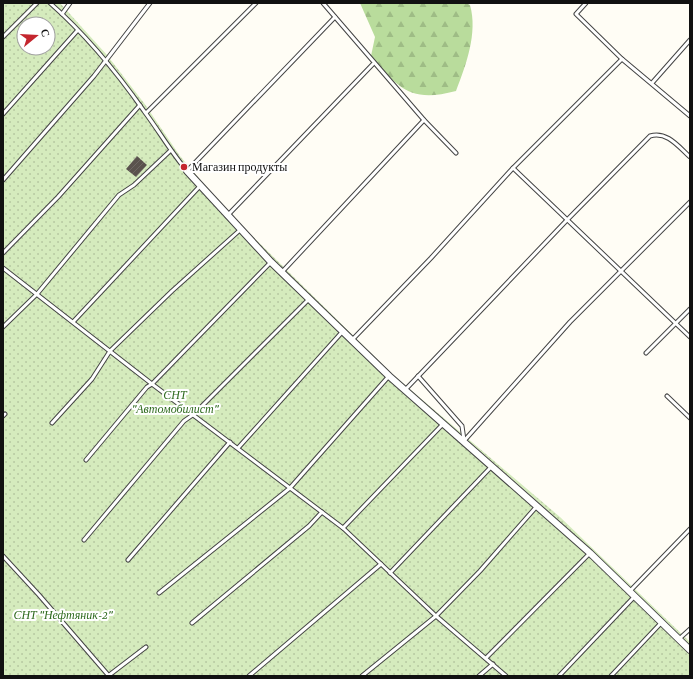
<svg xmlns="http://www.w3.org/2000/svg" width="693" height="679" viewBox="0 0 693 679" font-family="'Crimson Pro',serif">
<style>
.forest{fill:url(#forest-firs)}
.park{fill:url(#park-dots);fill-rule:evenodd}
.building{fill:url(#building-hatch)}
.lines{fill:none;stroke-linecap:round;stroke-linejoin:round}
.lane-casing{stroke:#444;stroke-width:5}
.street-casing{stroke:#444;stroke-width:8}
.lane{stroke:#fff;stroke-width:3}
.street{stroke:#fff;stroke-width:6}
.poi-dot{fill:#c4262e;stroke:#fff;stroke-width:1.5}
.labels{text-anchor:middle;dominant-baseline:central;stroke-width:4;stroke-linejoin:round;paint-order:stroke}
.poi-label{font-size:12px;fill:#111;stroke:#fff;text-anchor:start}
.park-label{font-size:12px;font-style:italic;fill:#2f6b1f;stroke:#fff}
</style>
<defs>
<pattern id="forest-firs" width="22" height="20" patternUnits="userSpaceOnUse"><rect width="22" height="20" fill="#b9dc9c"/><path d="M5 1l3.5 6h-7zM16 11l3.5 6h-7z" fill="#9ebc85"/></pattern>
<pattern id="park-dots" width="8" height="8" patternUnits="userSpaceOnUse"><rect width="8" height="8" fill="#d5ebbd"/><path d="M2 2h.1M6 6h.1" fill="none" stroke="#b6c8a1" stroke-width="1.8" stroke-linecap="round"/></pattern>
<pattern id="building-hatch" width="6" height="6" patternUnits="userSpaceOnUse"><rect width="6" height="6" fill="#5a524d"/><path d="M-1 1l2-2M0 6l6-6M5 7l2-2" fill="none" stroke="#6d6662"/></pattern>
</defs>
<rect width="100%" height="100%" fill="#fffdf5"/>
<path class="forest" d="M360 3H466L470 5C478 33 466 65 456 91 411 103 399 89 371 56L375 37Z"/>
<path class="park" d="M3 3H60L107 55 144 103 180 156 225 209 392 374 560 517 690 642V676H3ZM24 24H48V48H24Z"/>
<polygon class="building" points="137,156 147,165 136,177 126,169"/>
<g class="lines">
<defs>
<g id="lane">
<path d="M50 3C84 33 118 74 144 111 159 131 171 152 187 171L335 17"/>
<polyline points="323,3 424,120 456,153"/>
<polyline points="586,3 576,14 622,59 690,116"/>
<polyline points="62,14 70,3"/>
<polyline points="3,37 37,3"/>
<polyline points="652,83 690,40"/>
<polyline points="146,113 256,3"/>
<polyline points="3,114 77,31"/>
<polyline points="513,168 690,337"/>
<polyline points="3,180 94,76 150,3"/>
<polyline points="227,216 373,64"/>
<polyline points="3,253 58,197 140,105"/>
<polyline points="3,268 152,384 343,528 436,616 506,676"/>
<polyline points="282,272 424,120"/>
<polyline points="73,322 200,186"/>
<polyline points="3,327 37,294 119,195 134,185 170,151"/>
<polyline points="352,340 431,258 513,168 622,59"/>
<polyline points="646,353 690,309"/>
<polyline points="418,376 462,426 464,440"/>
<path d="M405 390 567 220 650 136C667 131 678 146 690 157"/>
<polyline points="667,396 690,418"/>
<polyline points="3,416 5,414"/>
<polyline points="52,423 92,379 110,351 172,291 240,230"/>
<polyline points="463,442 570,322 690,202"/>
<polyline points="238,448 343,331"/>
<polyline points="86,460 147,387 152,384 271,262"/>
<polyline points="343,528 443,424"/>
<polyline points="84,540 184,421 194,414 309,299"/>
<polyline points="3,556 39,595 109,676"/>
<polyline points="128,560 230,442"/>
<polyline points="390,573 491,467"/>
<polyline points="630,591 690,529"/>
<polyline points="159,593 290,488 389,376"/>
<polyline points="192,623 309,526 322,512"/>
<polyline points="679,639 690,629"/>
<polyline points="486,658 590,553"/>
<polyline points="108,676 146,647"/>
<polyline points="249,676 381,564"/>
<polyline points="362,676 436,616 480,571 537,506"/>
<polyline points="479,676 493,664"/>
<polyline points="559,676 634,597"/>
<polyline points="611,676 661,623"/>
</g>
<polyline id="street" points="187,171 271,262 389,376 590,553 690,650"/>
</defs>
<use href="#lane" class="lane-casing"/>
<use href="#street" class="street-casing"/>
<use href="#lane" class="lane"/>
<use href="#street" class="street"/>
</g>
<circle class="poi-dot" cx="184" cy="167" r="4"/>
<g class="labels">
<g class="poi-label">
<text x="192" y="167">Магазин продукты</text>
</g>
<g class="park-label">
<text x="175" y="395">СНТ<tspan x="175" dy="14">"Автомобилист"</tspan></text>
<text x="63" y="615">СНТ "Нефтяник-2"</text>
</g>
</g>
<rect width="693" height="679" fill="none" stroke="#111111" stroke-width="8"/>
<g transform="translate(36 36) rotate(72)"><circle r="19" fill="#ffffff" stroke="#a0a0a0"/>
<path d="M0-3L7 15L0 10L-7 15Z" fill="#c4262e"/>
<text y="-6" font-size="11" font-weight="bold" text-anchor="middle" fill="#111111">С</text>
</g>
</svg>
